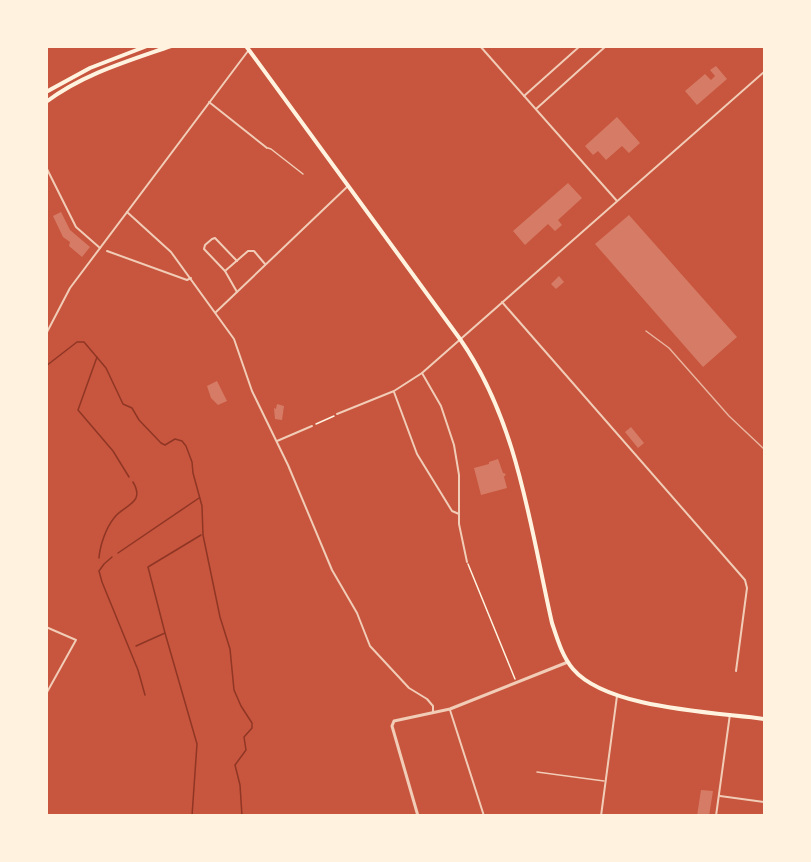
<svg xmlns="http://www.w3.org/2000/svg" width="811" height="862" viewBox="0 0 811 862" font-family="'PT Serif',serif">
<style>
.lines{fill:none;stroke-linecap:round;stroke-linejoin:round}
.stream{stroke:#8f3625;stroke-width:1.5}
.building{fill:#d67c66}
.path{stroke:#fff3e0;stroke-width:1.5}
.service{stroke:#f1ccb7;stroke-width:1.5}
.minor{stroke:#f1ccb7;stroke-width:2}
.tertiary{stroke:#f1ccb7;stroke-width:3}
.secondary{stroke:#fff3e0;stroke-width:4}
.primary{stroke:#fff3e0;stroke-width:4}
.rail{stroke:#e9b49f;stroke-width:1.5}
</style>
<rect width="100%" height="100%" fill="#c8553d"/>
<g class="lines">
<g class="stream">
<polyline points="97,357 78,410 113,451 129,477"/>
<polyline points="46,366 77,342 84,342 106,368 123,404 132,408 139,420 161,443 165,445 175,439 182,441 186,446 192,462 193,473 202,506 203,535 220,617 230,649 234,690 241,706 252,723 252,728 244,737 246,750 235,765 240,785 242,816"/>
<polyline points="118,553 199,498"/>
<polyline points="112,557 104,564 99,571 102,582 138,670 145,695"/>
<path d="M99 558C100 545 106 528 114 518 123 505 146 504 133 482"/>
<polyline points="136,646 165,633"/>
<polyline points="192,816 197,744 165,633 148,567 201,535"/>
</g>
</g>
<g class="building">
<polygon points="716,66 727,79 697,105 685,91 705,74 711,80 715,76 710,70"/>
<polygon points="617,117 640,143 629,153 622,146 606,160 598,151 593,155 585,146"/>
<polygon points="568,183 582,198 558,220 562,225 555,231 548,224 525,245 513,231"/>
<polygon points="61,212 70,230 90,247 82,257 69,246 70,242 63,237 53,216"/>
<polygon points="629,215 737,337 703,367 595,244"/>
<polygon points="559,276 564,282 556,289 551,284"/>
<polygon points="217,381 227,401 218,405 211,398 207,386"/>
<polygon points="277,404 284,406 282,420 275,419 274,408 276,409"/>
<polygon points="631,427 644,443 638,448 625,432"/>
<polygon points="498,459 503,473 506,474 504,477 507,488 481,495 474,468 489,464 489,462"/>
<polygon points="701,790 713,791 709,816 697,816"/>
</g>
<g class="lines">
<g class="path">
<polyline points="316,424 334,416"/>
<polyline points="468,564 515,679"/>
</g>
<g class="service">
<polyline points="268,148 271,149 303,174"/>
<polyline points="537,772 604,781"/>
</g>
<g class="minor">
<polyline points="480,46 617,201"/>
<polyline points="524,96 580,46"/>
<polyline points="209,102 267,148"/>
<polyline points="536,109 606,46"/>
<polyline points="46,167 76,227 100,248"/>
<polyline points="127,212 171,252 234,339 252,391 288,465 332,570 357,613 370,646 409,688 427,699 433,706 433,712"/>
<polyline points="107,251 187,280 191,278"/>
<polyline points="225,271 204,249 205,245 212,239 215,238 237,261"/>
<polyline points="237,292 225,271 248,251 254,251 265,264"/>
<polyline points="502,302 745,580 747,588 736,671"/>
<polyline points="216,312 348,186"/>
<polyline points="46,334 70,288 248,51"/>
<polyline points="422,373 441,406 454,445 459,475 459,524 467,562"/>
<polyline points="394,392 417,454 452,511 459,514"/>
<polyline points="337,414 394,391 422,373 764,72"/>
<polyline points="277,441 312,426"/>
<polyline points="46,627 76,640 46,694"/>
<polyline points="450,710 484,816"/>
<polyline points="720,796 764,802"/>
<polyline points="601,816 617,696"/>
<polyline points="716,816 730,714"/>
</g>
<polyline class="tertiary" points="418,816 392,726 394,721 450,709 568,662"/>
<path class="secondary" d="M246 46 460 339C518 422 530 526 552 623 557 638 562 656 573 669 607 709 714 712 764 719"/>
<g class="primary">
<polyline points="46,92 90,68 147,46"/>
<path d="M46 102C83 74 128 61 171 46"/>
</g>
<polyline class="rail" points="646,331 669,348 729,416 764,449"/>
</g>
<rect width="811" height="862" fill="none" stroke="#fff3e0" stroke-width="96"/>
</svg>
